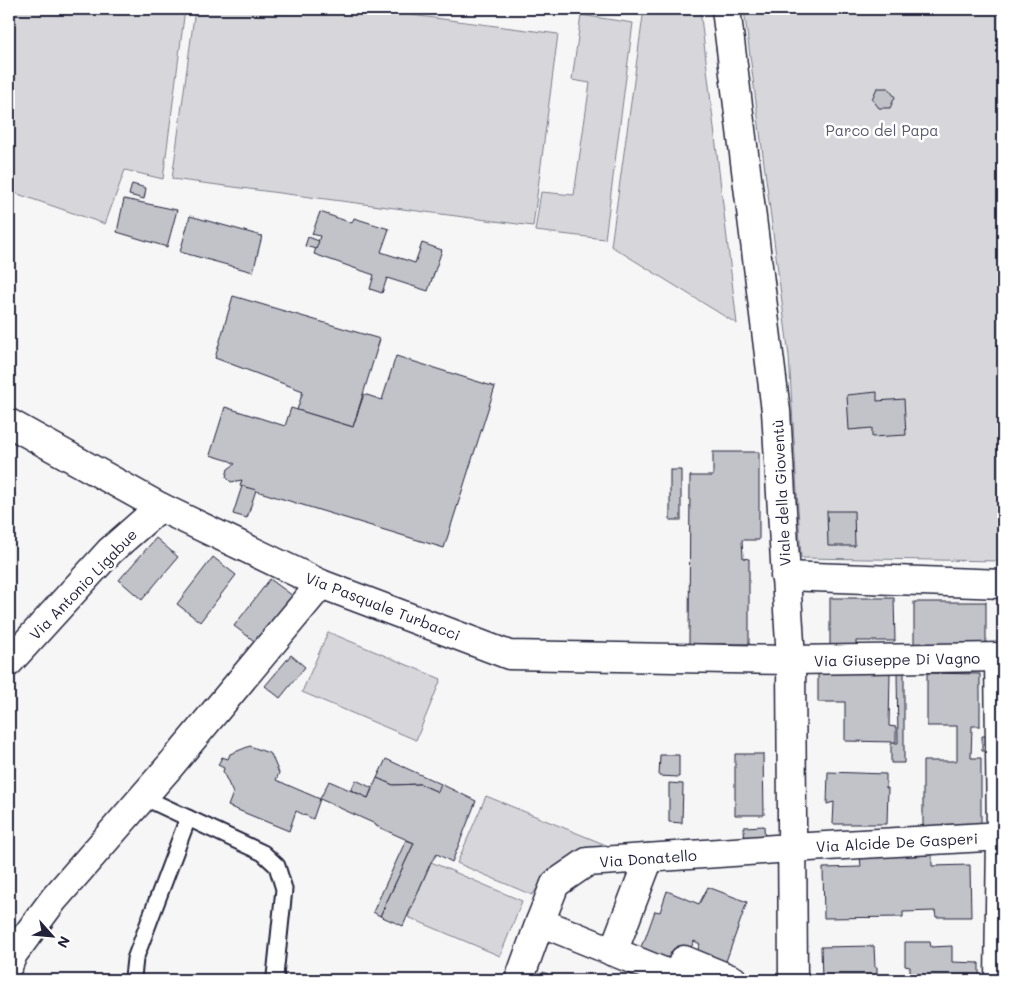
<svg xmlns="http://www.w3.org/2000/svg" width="1012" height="989" viewBox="0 0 1012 989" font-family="Mali,sans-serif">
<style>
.green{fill:#d7d7db;stroke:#7c7c8b}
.building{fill:#c2c2c9;stroke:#22223b}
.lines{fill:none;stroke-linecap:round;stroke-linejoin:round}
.lane-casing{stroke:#22223b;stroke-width:19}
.street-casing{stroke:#22223b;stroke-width:31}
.lane{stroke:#fff;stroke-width:15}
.street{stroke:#fff;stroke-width:28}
.labels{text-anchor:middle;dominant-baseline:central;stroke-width:5;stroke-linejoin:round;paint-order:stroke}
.park-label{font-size:15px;fill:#58586b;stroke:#fff}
.street-label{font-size:15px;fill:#22223b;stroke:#fff}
</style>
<rect width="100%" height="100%" fill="#f6f6f7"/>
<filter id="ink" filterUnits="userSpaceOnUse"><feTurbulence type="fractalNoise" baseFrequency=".02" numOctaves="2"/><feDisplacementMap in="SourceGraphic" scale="10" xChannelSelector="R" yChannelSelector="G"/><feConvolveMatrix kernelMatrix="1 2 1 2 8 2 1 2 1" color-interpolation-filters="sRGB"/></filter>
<g filter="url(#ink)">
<g class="green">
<polygon points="9,9 185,9 163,179 125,170 105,224 9,191"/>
<polygon points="195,9 365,9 558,34 533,226 172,179"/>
<polygon points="644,9 700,9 737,324 611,246"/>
<polygon points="744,9 1003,9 1003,561 801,558 789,356"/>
<polygon points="581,15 633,23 605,239 535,231 541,192 574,195 590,83 572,80"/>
<polygon points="328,632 441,679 416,740 302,692"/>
<path d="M486 796 611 847C602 848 592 849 583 852 560 858 545 877 532 895L457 863Z"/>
<polygon points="431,862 522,901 500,956 408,917"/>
</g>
<g class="building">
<polygon points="877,88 888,88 895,97 890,108 879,108 872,99"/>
<polygon points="132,184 146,188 144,199 129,195"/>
<polygon points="124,199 177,210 167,247 117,232"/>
<polygon points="320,212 352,223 354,218 389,229 381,252 415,263 422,243 442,250 428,291 387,278 382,293 370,289 374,275 314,254 320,236 312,234"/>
<polygon points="190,216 262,236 253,272 180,252"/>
<polygon points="308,237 319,241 316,249 305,246"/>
<polygon points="233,296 380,339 353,427 297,410 303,391 215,358"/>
<polygon points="396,356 495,387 444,548 240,486 242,480 231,482 226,477 228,469 235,464 230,461 210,455 225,407 285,426 291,408 353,427 364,394 382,400"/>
<polygon points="877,392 877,401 904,399 906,435 872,437 872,428 849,430 847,395"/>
<polygon points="713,452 759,452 759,540 742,540 743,558 749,559 749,644 689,644 689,643 690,476 713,476"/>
<rect x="670" y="470" width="11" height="50"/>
<polygon points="242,486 256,490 247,518 233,514"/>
<polygon points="827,511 854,511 855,546 828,546"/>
<polygon points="156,538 178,557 142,600 119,580"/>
<polygon points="213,557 236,575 200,622 177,604"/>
<polygon points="270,579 293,596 257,643 234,626"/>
<polygon points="830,598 894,598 895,641 856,641 856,647 830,647"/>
<rect x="914" y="602" width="72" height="43"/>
<polygon points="291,655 305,667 280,698 265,686"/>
<polygon points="818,671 890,671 889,726 896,727 896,742 845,741 845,702 818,702"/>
<polygon points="897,671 904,671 904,763 891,763 891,743 898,743"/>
<polygon points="927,673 980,674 980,726 972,726 971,758 981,758 981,828 923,828 923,761 956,761 957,760 957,726 927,726"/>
<polygon points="982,736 986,736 987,751 982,751"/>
<polygon points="250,746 271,754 279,773 276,780 320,799 313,819 296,811 289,831 228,806 233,793 223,772 224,768 218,765 222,757 228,759 230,754"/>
<polygon points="735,754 763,754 764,815 735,815"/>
<polygon points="660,755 679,755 679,777 659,776"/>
<polygon points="386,759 441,784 438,792 420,784 393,785 377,778"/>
<polygon points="828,772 886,774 886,788 888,788 887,824 833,824 834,802 827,804"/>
<polygon points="377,778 393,785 420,784 438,792 441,784 476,801 452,862 437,854 431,862 403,926 380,916 414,843 376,826 376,825 373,823 320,799 329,781 368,798"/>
<polygon points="356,780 372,788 368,798 351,790"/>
<polygon points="669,783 683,784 682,823 669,822"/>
<polygon points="764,826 765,846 745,847 744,827"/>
<polygon points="406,840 414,843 380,916 373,912"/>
<polygon points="932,855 932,866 970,865 971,917 936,917 935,911 903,912 903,917 824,918 823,868 861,867 860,856"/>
<polygon points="708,887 747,902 724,967 695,956 700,944 694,941 687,957 674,959 667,957 663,960 641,949 642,944 645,939 655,911 660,912 667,891 699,904"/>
<polygon points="905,942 930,942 931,947 952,946 952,962 979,963 979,980 910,980 910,967 905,966"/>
<polygon points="874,946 875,967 877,967 877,980 822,980 821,947"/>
<polygon points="543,972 548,974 545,980 540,980"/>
</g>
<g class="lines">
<defs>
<g id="lane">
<polyline points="143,797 263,853 277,866 284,889 275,976 277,980"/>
<polyline points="134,980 133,977 135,959 188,818"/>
</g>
<g id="street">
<polyline points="726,9 776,411 791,660 793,980"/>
<polyline points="9,423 160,507 321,584 509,655 791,660 1003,657"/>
<polyline points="785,576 1003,584"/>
<polyline points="999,657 1001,836 999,980"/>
<polyline points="9,662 110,551 160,507"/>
<polyline points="540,922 676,977 684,960 733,980"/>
<polyline points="613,952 649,858"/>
<polyline points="9,964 13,954 54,899 170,766 321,584"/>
<polyline points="519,980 540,922 555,884 587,862 791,848 1003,836"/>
</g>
</defs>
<use href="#lane" class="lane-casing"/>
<use href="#street" class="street-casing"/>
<use href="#lane" class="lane"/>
<use href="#street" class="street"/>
</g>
</g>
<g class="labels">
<g class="park-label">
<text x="882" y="130">Parco del Papa</text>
</g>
<g class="street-label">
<text transform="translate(781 493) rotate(-93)">Viale della Gioventù</text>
<text transform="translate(83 584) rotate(-46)">Via Antonio Ligabue</text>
<text transform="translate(383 606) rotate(21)">Via Pasquale Turbacci</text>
<text transform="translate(897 659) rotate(-1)">Via Giuseppe Di Vagno</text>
<text transform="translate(897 842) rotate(-3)">Via Alcide De Gasperi</text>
<text transform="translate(648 858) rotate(-4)">Via Donatello</text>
</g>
</g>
<rect width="1012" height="989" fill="none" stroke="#fff" stroke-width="30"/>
<rect x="15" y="15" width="982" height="959" fill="none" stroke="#22223b" stroke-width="2" filter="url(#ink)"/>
<g transform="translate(52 936) rotate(117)" stroke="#ffffff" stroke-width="4" paint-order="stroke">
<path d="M0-4L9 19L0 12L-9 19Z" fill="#22223b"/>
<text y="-8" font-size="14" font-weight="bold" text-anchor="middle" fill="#22223b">N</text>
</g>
</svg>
